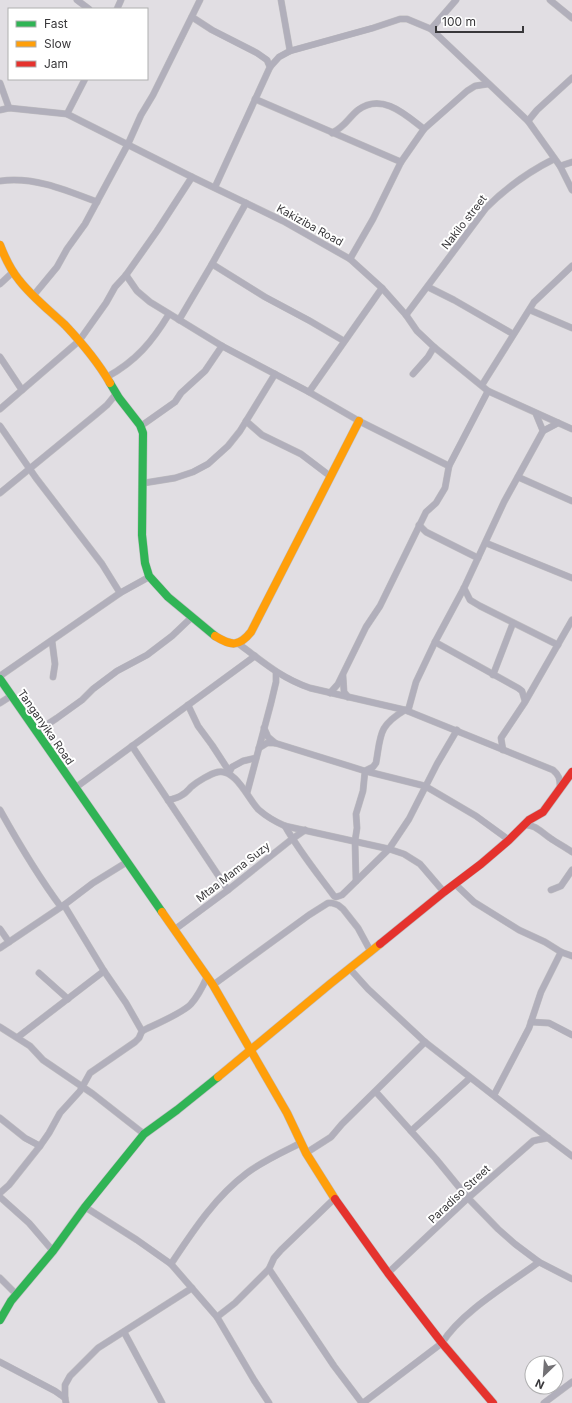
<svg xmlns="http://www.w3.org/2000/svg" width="572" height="1403" viewBox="0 0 572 1403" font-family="Inter,sans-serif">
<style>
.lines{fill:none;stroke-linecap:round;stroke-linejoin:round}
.street-casing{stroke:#bfbdc0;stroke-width:7}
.fast-casing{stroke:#bfbdc0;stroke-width:9}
.slow-casing{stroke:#bfbdc0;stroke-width:9}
.jam-casing{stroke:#bfbdc0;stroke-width:9}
.street{stroke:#b1afbb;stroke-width:6}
.fast{stroke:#30b455;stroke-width:8}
.slow{stroke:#ff9f0a;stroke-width:8}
.jam{stroke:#e5322d;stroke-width:8}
.labels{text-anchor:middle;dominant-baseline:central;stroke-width:4;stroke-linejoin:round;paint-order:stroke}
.street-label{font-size:11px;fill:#38373a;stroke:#fff}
</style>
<rect width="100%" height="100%" fill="#e1dee3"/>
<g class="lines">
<defs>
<g id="street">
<polyline points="77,0 89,9"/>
<polyline points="281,0 290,51"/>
<polyline points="550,0 572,18"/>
<polyline points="117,9 121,0"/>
<polyline points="192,17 212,30 257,53 267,60 270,67"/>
<polyline points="431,29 456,0"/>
<polyline points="0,83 9,108"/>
<polyline points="255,99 401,162"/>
<polyline points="0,110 9,108 67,114 192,177 283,221 350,259 382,288 406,315 417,331 434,347 488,391 572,429"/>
<polyline points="67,114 85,79"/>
<polyline points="528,121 537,110 572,78"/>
<path d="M332 133C346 126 348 118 358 110 382 92 406 115 424 129"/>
<polyline points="560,166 572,162"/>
<path d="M0 181C33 176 66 190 97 202"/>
<polyline points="215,187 270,67 279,57 290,51 373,28 400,19 407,19 431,29 528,121 560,166 572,190"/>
<polyline points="350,259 373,219 401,162 424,129 467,91 475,86 488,84"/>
<polyline points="212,264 265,297 310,321 344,341"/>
<polyline points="126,275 137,291 150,302 222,346 309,392 359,421 449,466"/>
<polyline points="0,284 13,272"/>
<polyline points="428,287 454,300 513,334"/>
<polyline points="33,296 57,267 67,249 85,224 128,144 141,115 153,95 200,0"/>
<polyline points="530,310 572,328"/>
<path d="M406 315 486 208C506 188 528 172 554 159"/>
<polyline points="179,320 212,264 246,203"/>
<polyline points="0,357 22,390"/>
<polyline points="413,374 428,357 434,347"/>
<path d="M107 377C136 361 152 342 169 314"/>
<polyline points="482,385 534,302 572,266"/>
<polyline points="309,392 382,288"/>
<polyline points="0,409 79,341 106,303 115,287 126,275 157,231 192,177"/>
<polyline points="536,414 543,431"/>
<polyline points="246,421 262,435 301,454 330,476"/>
<polyline points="0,426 36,478 102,564 120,593"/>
<polyline points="141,426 175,402 181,393 205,371 222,346"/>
<polyline points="518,477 572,501"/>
<polyline points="144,483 175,478 193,472 208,464 228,446 240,431 275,374"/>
<polyline points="0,493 94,416 107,405 116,394"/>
<polyline points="419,525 426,532 478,558"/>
<polyline points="486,543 572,578"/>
<polyline points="464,588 470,600 480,606 558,645"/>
<polyline points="52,641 55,664 53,677"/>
<polyline points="435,642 518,688 522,691 525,701"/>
<path d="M239 644C263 662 281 678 310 688L405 710 553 770C559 775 560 779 560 786"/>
<polyline points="493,675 513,623"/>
<polyline points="0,676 120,593 149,577"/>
<polyline points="343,676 344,692 348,697"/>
<polyline points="330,693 338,684 366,627 380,606 426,512 436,503 445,488 449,466 488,391"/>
<polyline points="0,703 11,696"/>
<polyline points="188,705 198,726 212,745 229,771"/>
<polyline points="408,711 416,682 435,642 464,588 504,502 543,431 558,423"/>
<polyline points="264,728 268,737 275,743"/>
<polyline points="36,732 57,718 82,700 93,689 117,671 147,655 172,636 192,617"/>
<polyline points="132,746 228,890"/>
<polyline points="259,748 267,743 275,743 365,771 425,786 476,816 509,840"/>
<polyline points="503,750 501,738 525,702 572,620"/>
<polyline points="229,773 232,767 243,761 256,758"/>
<polyline points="75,788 255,656"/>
<polyline points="247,793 271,703 276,682 276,672"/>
<path d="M168 800C173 799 178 798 182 795 186 793 188 790 191 787 198 781 210 774 218 772 236 768 249 801 259 810 267 817 276 822 285 826L389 849 404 854 420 864 444 892"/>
<path d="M0 810C19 844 38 876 61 907"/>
<path d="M524 825C535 824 541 832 550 838 557 843 565 847 572 852"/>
<path d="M285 826C299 851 317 873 334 896L336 897 342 895 389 849 409 819 437 764 457 730"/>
<path d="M356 881 355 841 357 828 356 814 363 791 365 771 373 767 376 763C381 735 378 726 405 710"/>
<polyline points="455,884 474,902 519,930 545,942 561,952 572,956"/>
<polyline points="551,890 561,886 572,870"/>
<polyline points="0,929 9,942"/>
<polyline points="174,930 228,890 292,839 305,830"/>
<polyline points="0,948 64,905 93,883 127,862"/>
<polyline points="350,969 368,989 425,1042 548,1138 572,1156"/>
<polyline points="39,973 68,999"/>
<polyline points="213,985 309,915 328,903 332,903 338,905 343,909 358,928 371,952"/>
<polyline points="531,1022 549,1023 572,1035"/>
<polyline points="0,1027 30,1046 43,1060 93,1094 144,1134"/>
<path d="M142 1031C154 1025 183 1013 191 1004 198 996 203 986 207 977"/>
<polyline points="18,1037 104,971"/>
<polyline points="376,1092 436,1159 468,1198 498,1229 515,1244 539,1262 572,1279"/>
<polyline points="494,1095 529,1028 541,992 561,952"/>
<polyline points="0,1118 25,1138 40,1146"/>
<polyline points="411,1131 470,1078"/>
<polyline points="306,1153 331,1137 342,1124 425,1042"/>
<polyline points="0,1193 9,1185 40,1146 49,1133 60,1113 80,1091 90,1073 135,1042 139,1038 142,1031 126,1003 104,971 64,905"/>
<polyline points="0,1197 29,1223 53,1251"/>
<polyline points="335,1198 281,1250 274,1258 269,1269 334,1366 362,1403"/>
<polyline points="85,1207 137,1240 171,1264 217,1317 254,1380 269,1403"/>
<path d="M171 1264C193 1231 215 1197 247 1173 263 1161 283 1152 301 1143"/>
<polyline points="388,1273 468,1198 533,1141 537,1140 548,1138"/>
<polyline points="0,1278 16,1294"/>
<polyline points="217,1317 235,1303 269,1269"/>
<polyline points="124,1332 162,1403"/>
<polyline points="0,1362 55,1391 65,1398"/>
<polyline points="66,1403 65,1398 65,1385 70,1376 98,1348 192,1288"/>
<path d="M363 1403 442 1343C461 1312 509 1284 539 1262"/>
<polyline points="544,1403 572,1382"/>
</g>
<g id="fast">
<polyline points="110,383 119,398 140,425 143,433 142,535 145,563 149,576 168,597 215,636"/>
<polyline points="0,679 162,912"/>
<polyline points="0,1320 11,1301 53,1251 85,1207 144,1134 177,1110 218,1077"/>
</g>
<g id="slow">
<path d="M0 245C5 258 10 269 19 280 32 297 49 310 65 325 82 343 98 362 110 383"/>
<path d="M215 636C231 646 239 647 251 632L359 421"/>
<polyline points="162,912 213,985 287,1113 306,1153 335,1199"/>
<polyline points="218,1077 330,984 380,944"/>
</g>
<g id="jam">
<polyline points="380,944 444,892 481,864 509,840 529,820 543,812 572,772"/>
<polyline points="335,1199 388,1273 442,1343 493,1403"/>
</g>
</defs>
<use href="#street" class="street-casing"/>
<use href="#fast" class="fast-casing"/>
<use href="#slow" class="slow-casing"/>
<use href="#jam" class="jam-casing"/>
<use href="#street" class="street"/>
<use href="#fast" class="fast"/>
<use href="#slow" class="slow"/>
<use href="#jam" class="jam"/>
</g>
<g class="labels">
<g class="street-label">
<text transform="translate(464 222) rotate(-52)">Nakilo street</text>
<text transform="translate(310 225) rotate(29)">Kakiziba Road</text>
<text transform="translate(46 727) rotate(55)">Tanganyika Road</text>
<text transform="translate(233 872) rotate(-38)">Mtaa Mama Suzy</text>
<text transform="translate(459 1194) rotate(-43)">Paradiso Street</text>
</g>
</g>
<rect x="8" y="8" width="140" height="72" fill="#ffffff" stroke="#afafb0"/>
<rect x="16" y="21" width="20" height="6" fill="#30b455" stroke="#afafb0"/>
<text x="44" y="28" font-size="12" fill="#38373a">Fast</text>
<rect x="16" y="41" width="20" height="6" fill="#ff9f0a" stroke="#afafb0"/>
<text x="44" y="48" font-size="12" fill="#38373a">Slow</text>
<rect x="16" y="61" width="20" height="6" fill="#e5322d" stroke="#afafb0"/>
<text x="44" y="68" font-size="12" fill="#38373a">Jam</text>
<g transform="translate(544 1375) rotate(205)"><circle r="19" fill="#ffffff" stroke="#afafb0"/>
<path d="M0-3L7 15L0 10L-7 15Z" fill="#737175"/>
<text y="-6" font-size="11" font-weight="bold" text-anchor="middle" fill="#38373a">N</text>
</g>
<path d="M436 26v6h87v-6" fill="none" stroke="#38373a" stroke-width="2"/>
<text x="442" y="26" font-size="12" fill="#38373a" stroke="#ffffff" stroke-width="3" paint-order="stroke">100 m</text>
</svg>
